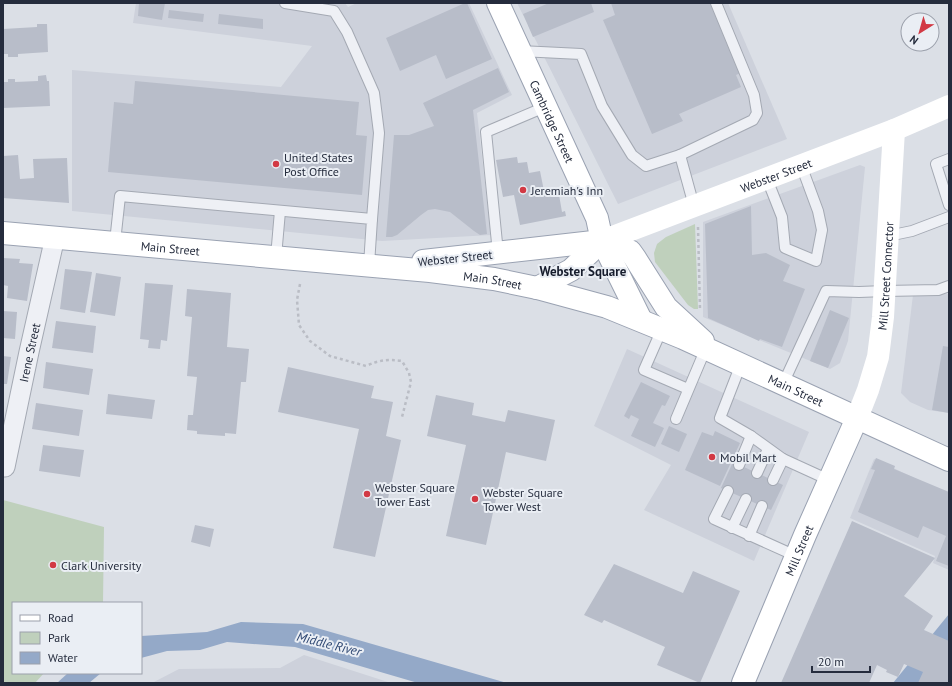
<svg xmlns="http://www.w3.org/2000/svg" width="952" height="686" viewBox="0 0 952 686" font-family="'PT Sans',sans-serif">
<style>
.built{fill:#cdd1db}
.green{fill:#bfd0bc}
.water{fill:#94a9c8}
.building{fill:#b8bdc9}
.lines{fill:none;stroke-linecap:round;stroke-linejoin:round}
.lane-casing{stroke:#a4a9b3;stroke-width:12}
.street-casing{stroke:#a4a9b3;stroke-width:21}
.primary-casing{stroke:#9aa2b2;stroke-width:24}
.path{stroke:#babdc5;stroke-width:2.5;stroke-dasharray:3 3;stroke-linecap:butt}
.lane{stroke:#eef0f5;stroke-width:10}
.street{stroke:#eef0f5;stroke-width:19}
.secondary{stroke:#fff;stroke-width:22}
.primary{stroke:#fff;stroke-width:22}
.poi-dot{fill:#d23944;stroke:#eaeef4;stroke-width:1.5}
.labels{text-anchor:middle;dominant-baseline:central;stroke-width:4;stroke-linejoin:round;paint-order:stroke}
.street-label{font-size:12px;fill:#252c3d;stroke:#eaeef4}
.poi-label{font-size:12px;fill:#252c3d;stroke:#eaeef4;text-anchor:start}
.neighbourhood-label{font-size:13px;font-weight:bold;fill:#171d2d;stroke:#eaeef4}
.water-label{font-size:13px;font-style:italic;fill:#2e4772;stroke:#eaeef4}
</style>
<rect width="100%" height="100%" fill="#dbdfe6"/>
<g class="built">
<polygon points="136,3 345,3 348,7 357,3 469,3 512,95 477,113 491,235 382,241 72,211 72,70 281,87 312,46 133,23"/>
<polygon points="517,3 728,3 787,139 618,204"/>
<polygon points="860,165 865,167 848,341 840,363 830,369 703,317 703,222"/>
<polygon points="949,294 949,413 928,410 910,402 901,393 913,295"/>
<polygon points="627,349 809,432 754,561 644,510 671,465 594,426"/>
<polygon points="874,459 949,494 949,570 933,563 935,556 850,518"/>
<polygon points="304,655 391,683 152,683 179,669 280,668"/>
</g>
<g class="green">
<polygon points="695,224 698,309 694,309 688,305 655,262 654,253 657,244 666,237"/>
<polygon points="3,500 104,527 103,603 13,603 13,673 44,673 35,683 3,683"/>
</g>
<g class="water">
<polygon points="949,614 949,645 919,683 893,683"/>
<polygon points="241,622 303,624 507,683 418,683 295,647 227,642 200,650 167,651 141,658 141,636 207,632"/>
<polygon points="68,673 101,673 89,683 57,683"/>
</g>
<g class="building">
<polygon points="139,3 165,3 162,20 138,16"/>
<polygon points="465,3 467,3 492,59 446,79 436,55 400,71 386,38"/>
<polygon points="549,3 591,3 594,12 533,37 523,14"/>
<polygon points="611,3 714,3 743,72 736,75 741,87 679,114 683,121 652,134 603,20 615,15"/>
<polygon points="169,10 204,14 203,22 168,18"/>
<polygon points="219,14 263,19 263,29 218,24"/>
<polygon points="37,24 47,24 48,52 18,54 18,57 8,57 8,54 3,54 3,29 37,27"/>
<polygon points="498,68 509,92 473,110 487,234 480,235 474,231 450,212 435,209 428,210 421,215 397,235 392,237 386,237 394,135 409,135 434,126 423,103"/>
<polygon points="46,75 47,81 49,81 50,106 3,108 3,82 8,82 8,79 15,79 15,82 38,81 38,76"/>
<polygon points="135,81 359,102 356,135 367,136 362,195 108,172 114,102 133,104"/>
<polygon points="18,155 20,179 34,178 33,159 67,158 69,203 3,198 3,156"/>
<polygon points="517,157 518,163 527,162 529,173 540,171 544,191 558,189 562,212 565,211 566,216 520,225 514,195 503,197 496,160"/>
<polygon points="751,206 752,255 766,253 790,265 783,281 805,289 782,347 760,339 759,341 708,318 705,224"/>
<polygon points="3,258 20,259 19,263 33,264 27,301 7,298 8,286 3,285"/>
<polygon points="65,269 92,272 85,313 60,309"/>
<polygon points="96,273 121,277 115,316 90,312"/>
<polygon points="145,283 173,285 167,341 161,340 160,349 148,348 149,340 140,339"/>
<polygon points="187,289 231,293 227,347 249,349 246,382 241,382 236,434 225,433 225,436 197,434 197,431 187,430 188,415 193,415 197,377 187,376 192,317 185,316"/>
<polygon points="830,310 849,318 828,368 810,361"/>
<polygon points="3,311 17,312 15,339 3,338"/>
<polygon points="56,321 96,326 93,353 52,348"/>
<polygon points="943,346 949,347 949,413 932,410"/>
<polygon points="3,356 11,357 7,384 3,384"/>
<polygon points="46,362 93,369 89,395 43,388"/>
<polygon points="288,367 374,386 371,398 393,402 386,436 401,440 375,557 333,548 359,429 278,412"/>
<polygon points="641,382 670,396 665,406 662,405 653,423 664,428 655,447 631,436 639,419 631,415 629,419 624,416"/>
<polygon points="108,394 155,400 152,419 106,414"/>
<polygon points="436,395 474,403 472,415 505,422 508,410 555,420 546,461 506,452 486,545 446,536 466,445 427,436"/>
<polygon points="36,403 83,410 79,436 32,429"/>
<polygon points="669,426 687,434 679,452 661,444"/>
<polygon points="715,431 740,443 720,486 685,470 702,432 713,436"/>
<polygon points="43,445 84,450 80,477 39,471"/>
<polygon points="876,458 895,466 894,469 949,492 949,566 936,561 946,536 923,526 918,538 858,512 875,470 871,469"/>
<polygon points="733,462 783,485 771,510 721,488"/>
<polygon points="852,521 935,558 904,596 933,616 924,630 949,641 949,683 918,683 923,672 904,664 898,677 886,672 887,670 877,665 869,683 781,683"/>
<polygon points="195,525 214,529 210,547 191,542"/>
<polygon points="614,564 683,593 693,571 740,591 700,683 657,665 665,647 604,620 602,623 584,615"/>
</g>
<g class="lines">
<defs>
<g id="lane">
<polyline points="285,3 334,11 347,32 374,93 379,133 372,219"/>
<polyline points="520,51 581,54 602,106 632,155 646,166 680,155"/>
<polyline points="949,159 936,164 949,205"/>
<polyline points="767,179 782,217 785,248 816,261 822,230 818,211 801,165"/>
<polyline points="694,206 680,155 753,120 757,113 754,95 716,3"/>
<polyline points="888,236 912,231 949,217"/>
<polyline points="115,242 120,196 372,219 369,265"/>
<polyline points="498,253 486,132 545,107"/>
<polyline points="276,257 280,211"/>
<polyline points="662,329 644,370 688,389"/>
<polyline points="741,364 720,418 751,436 783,459 829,480"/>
<polyline points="783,384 826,291 859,292 885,291 938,290 949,286"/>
<polyline points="676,419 706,348"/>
<polyline points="739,465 751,436"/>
<polyline points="757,473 768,449"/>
<polyline points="773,480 783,459"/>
<polyline points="728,491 714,519 796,556"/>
<polyline points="732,528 746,499"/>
<polyline points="749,536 762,506"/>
</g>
<g id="street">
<path id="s1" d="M5 467 29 352 55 237"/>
</g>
<g id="primary">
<path id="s4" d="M498 3 597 218 602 241 641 320"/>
<path id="s5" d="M3 233 430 271 494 279 537 288 607 307 683 338 949 460"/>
<polyline points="423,261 602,241 630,251 635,258 666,307 703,341"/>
<polyline points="537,288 571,270 602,241"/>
<path id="s6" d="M743 683 805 535 857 418"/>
</g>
</defs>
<use href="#lane" class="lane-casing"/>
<use href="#street" class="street-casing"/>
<use href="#primary" class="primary-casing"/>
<g class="path">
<polyline points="698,227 700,309"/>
<path d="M300 284 297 300 299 325 310 341 330 356 366 366C379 360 388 359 402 361L409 373 411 382 402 417"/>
</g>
<use href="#lane" class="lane"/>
<use href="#street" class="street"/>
<g class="secondary">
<path id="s2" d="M602 241 894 130 949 106"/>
<path id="s3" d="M857 418 868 390 878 357 883 317 894 130"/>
</g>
<use href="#primary" class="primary"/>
</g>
<g class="poi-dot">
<circle cx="276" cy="164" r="4"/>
<circle cx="523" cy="190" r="4"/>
<circle cx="712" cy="457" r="4"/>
<circle cx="367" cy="494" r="4"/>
<circle cx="475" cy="499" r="4"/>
<circle cx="53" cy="565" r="4"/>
</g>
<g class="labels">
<g class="street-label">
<text stroke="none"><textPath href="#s4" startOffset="130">Cambridge Street</textPath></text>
<text stroke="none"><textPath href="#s2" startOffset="186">Webster Street</textPath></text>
<text stroke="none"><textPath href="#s5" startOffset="168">Main Street</textPath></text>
<text transform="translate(455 258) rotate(-6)">Webster Street</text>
<text stroke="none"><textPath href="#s3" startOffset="146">Mill Street Connector</textPath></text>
<text stroke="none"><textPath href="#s5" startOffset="492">Main Street</textPath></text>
<text stroke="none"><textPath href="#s1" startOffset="117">Irene Street</textPath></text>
<text stroke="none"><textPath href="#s5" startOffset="816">Main Street</textPath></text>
<text stroke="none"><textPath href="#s6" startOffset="144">Mill Street</textPath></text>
</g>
<g class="poi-label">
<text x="284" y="157">United States<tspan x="284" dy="14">Post Office</tspan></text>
<text x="531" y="190">Jeremiah's Inn</text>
<text x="720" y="457">Mobil Mart</text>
<text x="375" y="487">Webster Square<tspan x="375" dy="14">Tower East</tspan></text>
<text x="483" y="492">Webster Square<tspan x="483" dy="14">Tower West</tspan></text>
<text x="61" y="565">Clark University</text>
</g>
<g class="neighbourhood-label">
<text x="583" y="271">Webster Square</text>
</g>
<g class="water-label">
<text transform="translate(329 644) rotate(14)">Middle River</text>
</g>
</g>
<rect width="952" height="686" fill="none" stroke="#252c3d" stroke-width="8"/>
<rect x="12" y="602" width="130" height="72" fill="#eaeef4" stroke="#9ba0ab"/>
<rect x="20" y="615" width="20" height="6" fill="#ffffff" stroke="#9ba0ab"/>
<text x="48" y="622" font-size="12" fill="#252c3d">Road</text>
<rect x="20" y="632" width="20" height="12" fill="#bfd0bc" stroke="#9ba0ab"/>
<text x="48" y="642" font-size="12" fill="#252c3d">Park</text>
<rect x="20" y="652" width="20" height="12" fill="#94a9c8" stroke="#9ba0ab"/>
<text x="48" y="662" font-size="12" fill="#252c3d">Water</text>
<g transform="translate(920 32) rotate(217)"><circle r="19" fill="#eaeef4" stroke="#9ba0ab"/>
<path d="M0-3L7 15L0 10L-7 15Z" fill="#d23944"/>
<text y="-6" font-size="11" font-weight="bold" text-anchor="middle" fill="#252c3d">N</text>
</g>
<path d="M812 666v6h58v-6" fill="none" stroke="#252c3d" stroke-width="2"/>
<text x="818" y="666" font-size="12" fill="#252c3d" stroke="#eaeef4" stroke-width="3" paint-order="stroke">20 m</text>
</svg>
